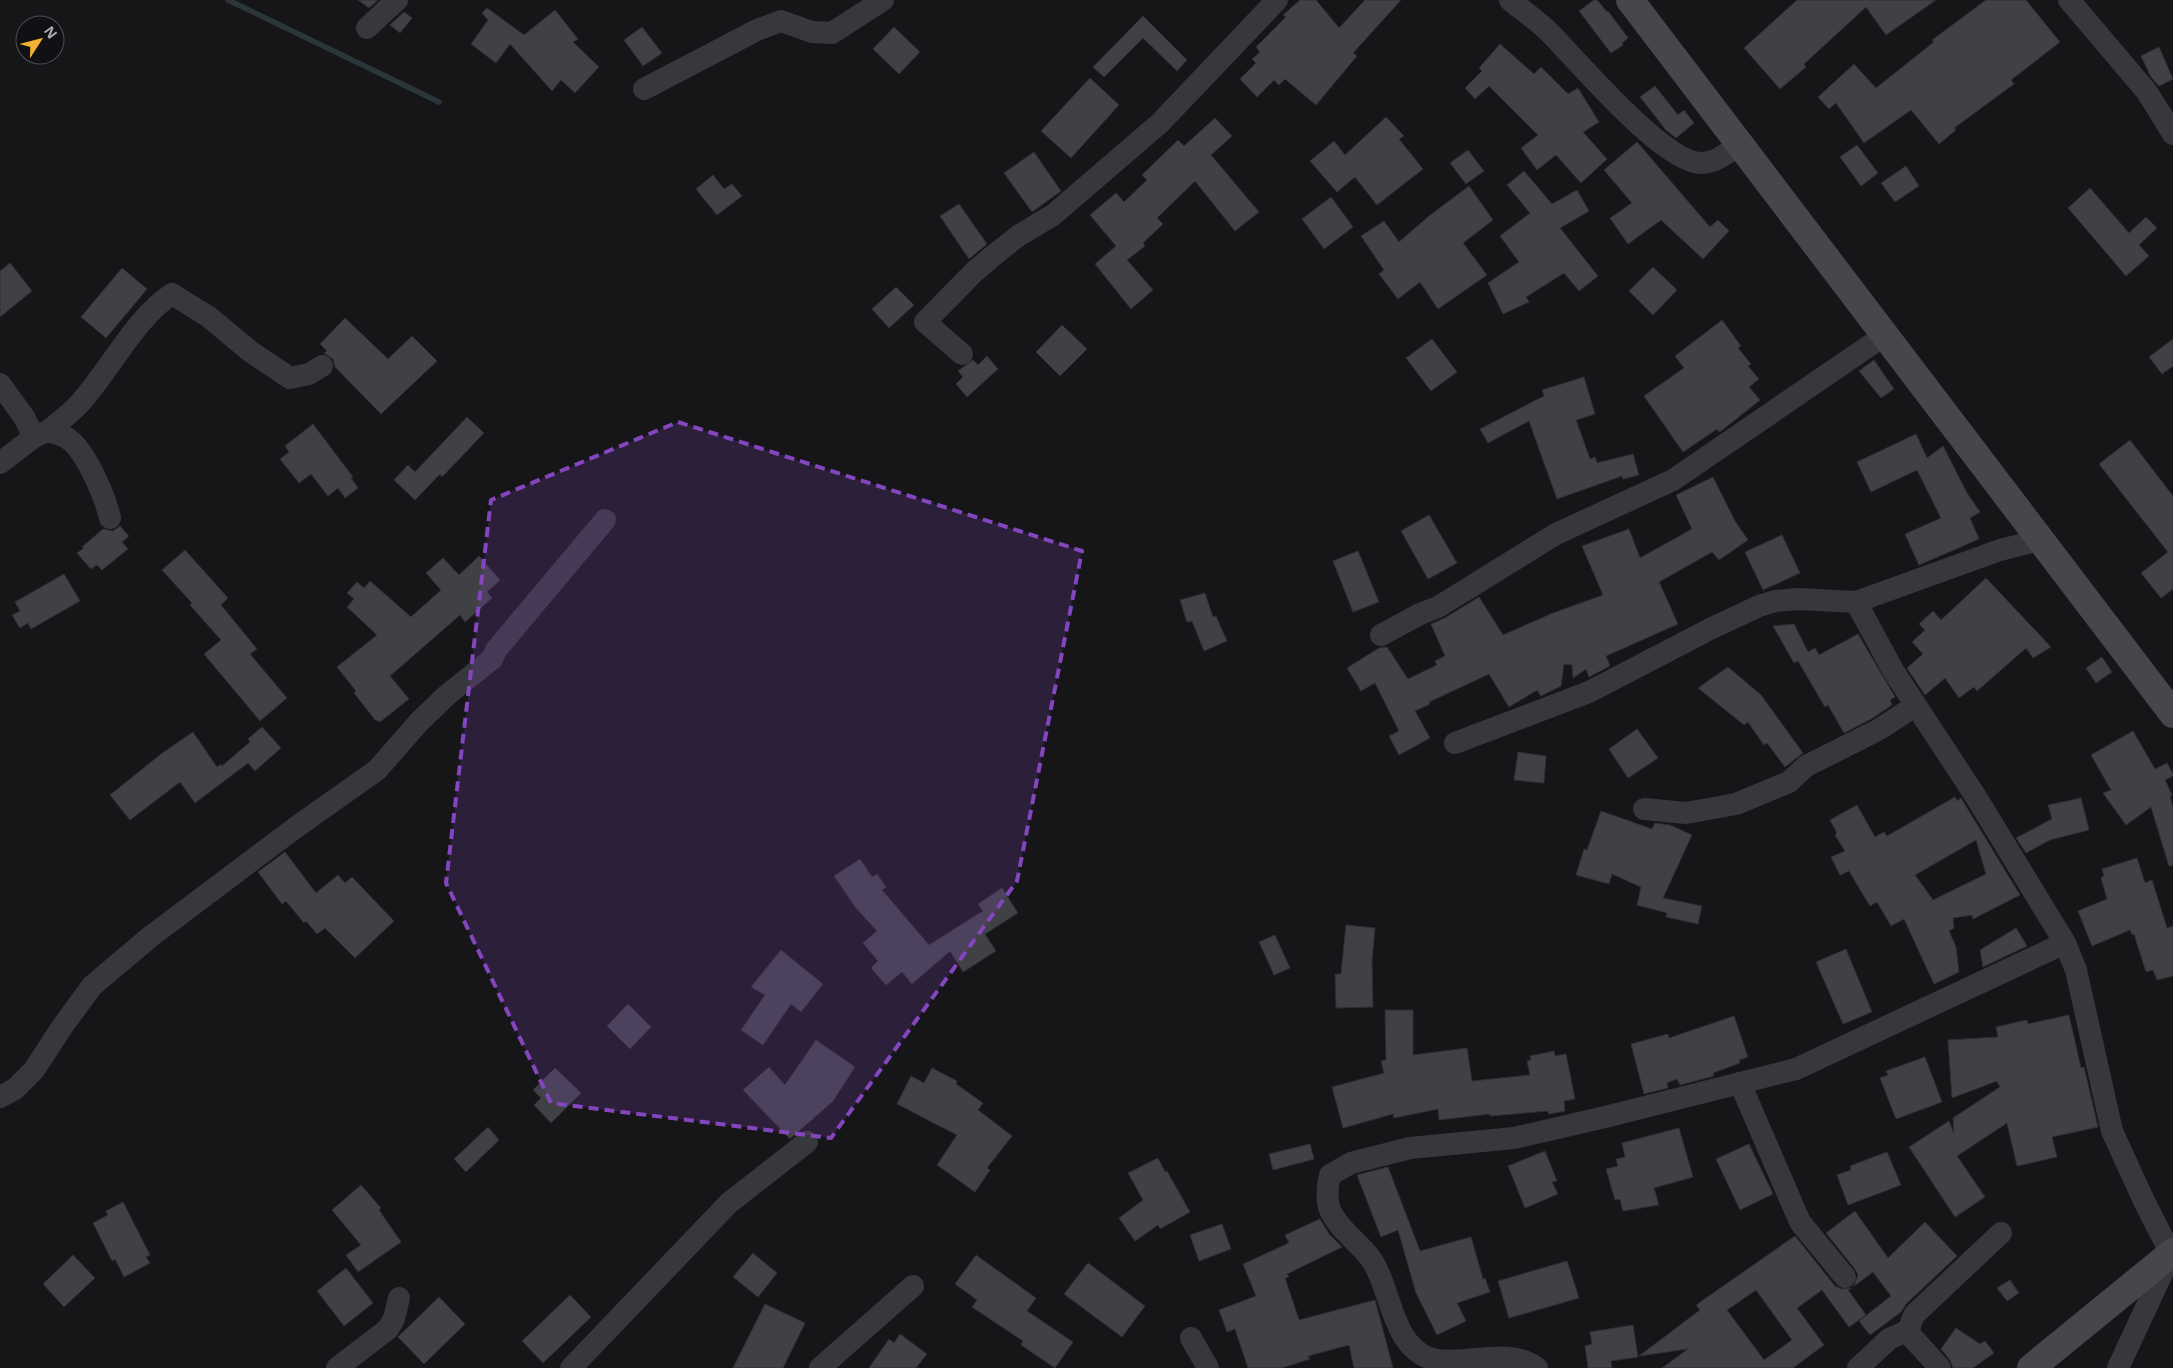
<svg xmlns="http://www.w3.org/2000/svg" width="2173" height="1368" viewBox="0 0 2173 1368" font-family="'Open Sans',sans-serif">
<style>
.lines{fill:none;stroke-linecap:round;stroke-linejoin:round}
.stream{stroke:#2c353c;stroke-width:5.5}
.building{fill:#404145;stroke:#303034;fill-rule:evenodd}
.minor{stroke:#37383d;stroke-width:22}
.secondary{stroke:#45474d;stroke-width:28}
.marked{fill:#8446be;fill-opacity:0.2;stroke:#8446be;stroke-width:4;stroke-dasharray:10 6;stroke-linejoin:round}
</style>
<rect width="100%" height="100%" fill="#161618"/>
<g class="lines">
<polyline class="stream" points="228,0 439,102"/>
</g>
<g class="building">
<polygon points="358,0 378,0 369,8"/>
<polygon points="1300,0 1316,0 1339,28 1365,0 1401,0 1353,53 1357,56 1316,105 1285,79 1279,85 1274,80 1257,97 1240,79 1256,63 1252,59 1260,52 1256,47 1286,17 1283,15"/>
<polygon points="1594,0 1597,0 1607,12 1608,11 1628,38 1622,43 1623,45 1611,53 1579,11"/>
<polygon points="1797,0 1936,0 1886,35 1866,7 1804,64 1806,67 1780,89 1744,48"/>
<polygon points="1986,0 2026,0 2060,42 2011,80 2014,84 1954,128 1956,130 1939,144 1911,110 1864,143 1836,103 1829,109 1818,97 1854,64 1876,88 1934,42 1932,40"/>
<polygon points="487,8 524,35 555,10 578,39 573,42 599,67 575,93 561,80 552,91 510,44 496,63 471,44 488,20 482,13"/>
<polygon points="404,12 412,18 400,33 390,25"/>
<polygon points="1143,16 1187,60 1177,71 1143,38 1104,77 1093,67"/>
<polygon points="642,27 662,53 643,66 624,40"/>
<polygon points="894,27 920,52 899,74 873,49"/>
<polygon points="1500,44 1534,74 1541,67 1568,94 1578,88 1599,122 1583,132 1607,159 1581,183 1556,155 1537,170 1521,148 1538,135 1489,86 1475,99 1465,88 1482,71 1479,68"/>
<polygon points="2159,47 2173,79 2159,86 2151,77 2141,56"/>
<polygon points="1090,78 1119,105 1071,158 1041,131"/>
<polygon points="1655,86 1678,115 1684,110 1694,123 1676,138 1666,130 1640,97"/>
<polygon points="1386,117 1404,136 1399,139 1423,169 1377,205 1355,177 1337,192 1310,161 1334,141 1345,155"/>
<polygon points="1215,118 1232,136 1211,155 1259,212 1235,231 1195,181 1157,218 1163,224 1143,243 1145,246 1127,260 1153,290 1131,309 1095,264 1116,246 1090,215 1116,193 1124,202 1147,180 1142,175 1178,140 1184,146"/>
<polygon points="1637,142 1710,227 1718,220 1729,231 1703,259 1661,220 1628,244 1610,218 1632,203 1604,170"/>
<polygon points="1857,145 1878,173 1861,186 1840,157"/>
<polygon points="1468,150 1484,171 1466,184 1450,163"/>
<polygon points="1034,152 1061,191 1032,212 1004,173"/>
<polygon points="1906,166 1919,186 1895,202 1881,183"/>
<polygon points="1524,171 1552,204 1577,190 1589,211 1560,228 1598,276 1579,291 1564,273 1526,297 1529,302 1503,314 1488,283 1519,262 1500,236 1530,213 1507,185"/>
<polygon points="713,175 724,189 732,184 742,196 717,215 696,189"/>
<polygon points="1469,186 1493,220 1463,243 1487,275 1438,309 1420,282 1398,299 1379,274 1384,270 1361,236 1384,221 1399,242 1429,216"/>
<polygon points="2090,188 2129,233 2146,217 2157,228 2139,245 2149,256 2126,276 2068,208"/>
<polygon points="1331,197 1353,227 1324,249 1302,219"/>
<polygon points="959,204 987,244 969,259 940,216"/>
<polygon points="10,263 32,291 0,317 0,271"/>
<polygon points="1653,267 1677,290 1653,315 1629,291"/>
<polygon points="122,268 147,289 106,338 81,317"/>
<polygon points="896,287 914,305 889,328 872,309"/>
<polygon points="345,318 388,359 412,336 437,361 381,414 335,367 333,359 324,353 327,351 320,344"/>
<polygon points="1722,320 1741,346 1738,348 1751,364 1748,366 1759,379 1749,387 1760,400 1721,431 1719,432 1717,429 1683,452 1644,396 1684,368 1675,356"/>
<polygon points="1062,325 1087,349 1060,376 1036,352"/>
<polygon points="1432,339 1457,372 1431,391 1406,358"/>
<polygon points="2173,339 2173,366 2162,374 2149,357"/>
<polygon points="987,356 998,369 967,397 956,384 963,377 958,371 973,360 978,365"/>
<polygon points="1874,360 1894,389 1881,398 1859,371"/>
<polygon points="1584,377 1595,414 1576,420 1590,459 1595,457 1597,463 1633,454 1639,475 1623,479 1622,476 1557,499 1529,421 1488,443 1480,429 1544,396 1542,390"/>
<polygon points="467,417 484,433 442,477 440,474 415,500 394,480 408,465 415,472"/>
<polygon points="313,424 353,477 351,478 358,488 345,498 338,488 328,496 311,474 299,483 280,459 289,452 285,446"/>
<polygon points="1916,434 1927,458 1943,446 1967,493 1980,512 1970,518 1979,539 1919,565 1905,534 1941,518 1917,470 1871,492 1857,462"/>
<polygon points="2130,440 2173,496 2173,589 2161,598 2141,573 2168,552 2099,464"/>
<polygon points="1713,477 1735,521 1748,540 1719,560 1712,552 1659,582 1678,624 1606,656 1610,666 1589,677 1586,669 1573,678 1572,665 1564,664 1561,686 1541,696 1537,690 1509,707 1489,674 1429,702 1430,704 1415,711 1430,738 1399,755 1389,736 1399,731 1375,683 1361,691 1347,668 1379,648 1387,647 1408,679 1437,665 1435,661 1445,656 1431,624 1445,618 1479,597 1503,635 1553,613 1603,595 1582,546 1629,529 1640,558 1692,529 1676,495"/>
<polygon points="1429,515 1457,563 1428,579 1401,531"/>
<polygon points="120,526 129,536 122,542 128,549 102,570 97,565 91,569 77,553 84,548 82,547 103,529 113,531"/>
<polygon points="1782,535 1800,573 1763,590 1745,552"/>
<polygon points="185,550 228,598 221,605 257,649 250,654 287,698 260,721 204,654 221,640 190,605 192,603 162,570"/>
<polygon points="1358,551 1379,602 1353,612 1333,561"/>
<polygon points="479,556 500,580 487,592 492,598 465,622 460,615 390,676 409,699 380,722 378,720 376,721 354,693 356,691 337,667 377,635 347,607 354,599 347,593 357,582 364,588 370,581 411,617 441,590 426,573 443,558 459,575"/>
<polygon points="64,574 80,601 31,629 28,623 20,628 12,615 20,611 15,602"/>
<polygon points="1986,578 2051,647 2033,658 2026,648 1977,691 1974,687 1959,698 1945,678 1925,695 1907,668 1923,654 1912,642 1925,630 1919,624 1933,611 1941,620"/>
<polygon points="1205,593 1213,617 1216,616 1227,641 1204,651 1192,621 1187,622 1180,600"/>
<polygon points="1794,624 1808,652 1815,648 1819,655 1858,634 1895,697 1890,700 1892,705 1871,719 1844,733 1828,705 1825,707 1798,661 1794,663 1773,626"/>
<polygon points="2102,657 2112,672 2096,683 2086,668"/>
<polygon points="1728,667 1761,695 1803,753 1785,767 1767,743 1764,745 1748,722 1744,725 1698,688"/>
<polygon points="262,727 281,748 255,771 248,763 195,803 180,782 130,820 110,795 161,754 193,732 217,767 221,764 222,766 250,742 248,739"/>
<polygon points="1637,729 1658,758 1628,778 1609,749"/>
<polygon points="2133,731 2155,769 2167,763 2173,774 2173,776 2165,780 2172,795 2170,796 2173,808 2173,865 2169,866 2151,807 2126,825 2103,793 2111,790 2091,755"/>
<polygon points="1518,752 1546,756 1544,783 1514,780"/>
<path d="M1955 797 1957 801 1961 798 2020 895 1973 919 1972 915 1953 918 1954 928 1949 931 1956 947 1959 972 1934 984 1904 919 1891 926 1877 902 1870 906 1849 871 1840 875 1831 857 1845 851 1835 835 1837 833 1830 820 1857 805 1875 837 1884 832 1887 836ZM1976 840 1986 874 1933 900 1915 875Z"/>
<polygon points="2081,798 2089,830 2050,840 2026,853 2016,838 2052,819 2048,805"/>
<polygon points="1601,811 1652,829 1655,823 1670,825 1692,835 1663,898 1702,906 1698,924 1666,917 1667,913 1637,905 1641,887 1612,874 1609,884 1576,875 1584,849 1587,850"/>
<polygon points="285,852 316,893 338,875 345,883 352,877 394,921 355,958 325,928 317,934 306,921 304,923 286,901 282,904 258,872"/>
<polygon points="2137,858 2145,883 2152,880 2167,928 2173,926 2173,976 2157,980 2153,970 2146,972 2134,934 2132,935 2130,930 2092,946 2078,911 2107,899 2101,878 2104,876 2102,869"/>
<polygon points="860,859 872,877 877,874 886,887 882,890 929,945 983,911 978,904 1002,888 1018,913 985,934 996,951 963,972 950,951 912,984 902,972 886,985 871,968 878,961 863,943 877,931 856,908 834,876"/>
<polygon points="1346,925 1375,928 1372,960 1373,1007 1336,1008 1335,974 1341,974"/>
<polygon points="2016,928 2027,946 1983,967 1980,950"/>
<polygon points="1275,935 1290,968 1274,975 1259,942"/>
<polygon points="1846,949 1872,1012 1843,1024 1816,962"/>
<polygon points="781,950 823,984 801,1012 791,1004 763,1045 741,1030 765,995 751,987"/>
<polygon points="628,1004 651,1027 630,1049 607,1026"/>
<polygon points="1385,1010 1413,1010 1413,1055 1467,1048 1472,1081 1530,1075 1527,1061 1531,1060 1530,1056 1554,1051 1555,1056 1566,1054 1575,1099 1564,1101 1565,1111 1549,1114 1548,1111 1490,1116 1490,1114 1439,1120 1438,1109 1394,1118 1393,1114 1343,1128 1332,1087 1384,1073 1381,1061 1386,1060"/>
<polygon points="2069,1015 2081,1068 2084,1067 2098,1127 2052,1137 2057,1157 2017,1166 2007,1123 1957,1156 1985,1197 1955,1217 1909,1147 1949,1121 1954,1134 1953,1118 2000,1087 1997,1081 1952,1098 1948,1040 1998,1037 1996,1027 2027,1020 2028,1024"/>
<polygon points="1734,1016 1748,1057 1739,1060 1740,1063 1713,1073 1714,1076 1680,1085 1677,1079 1667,1083 1668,1088 1644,1094 1631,1044 1668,1034 1669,1038"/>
<polygon points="816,1040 855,1067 833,1101 790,1139 743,1090 769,1067 785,1085"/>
<polygon points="1925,1057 1942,1102 1896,1119 1880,1078 1888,1075 1886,1071"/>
<polygon points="555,1068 581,1093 551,1123 534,1105 541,1098 533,1090"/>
<polygon points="932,1068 957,1081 956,1084 983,1103 978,1110 1012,1136 987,1168 990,1170 975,1192 937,1165 957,1135 897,1104 911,1076 924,1083"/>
<polygon points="488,1127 499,1140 466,1172 454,1159"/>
<polygon points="1679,1128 1693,1177 1654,1188 1659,1205 1623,1211 1620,1199 1615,1200 1606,1169 1618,1166 1616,1159 1625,1157 1622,1143"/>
<polygon points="1310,1144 1314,1159 1273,1170 1269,1154"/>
<polygon points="1749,1144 1773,1194 1740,1210 1716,1159"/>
<polygon points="1545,1151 1557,1181 1552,1182 1558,1194 1525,1208 1508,1166"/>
<polygon points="1887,1152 1901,1185 1848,1205 1837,1175 1851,1170 1850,1166"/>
<polygon points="1158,1158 1165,1172 1167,1171 1190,1212 1160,1229 1158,1225 1135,1241 1119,1218 1143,1200 1128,1173"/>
<polygon points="1388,1167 1420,1251 1471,1237 1483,1279 1485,1278 1490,1292 1457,1303 1466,1321 1437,1335 1416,1293 1398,1230 1381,1237 1357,1175"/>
<polygon points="361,1185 381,1208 379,1210 401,1242 358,1272 346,1255 361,1245 332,1210"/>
<polygon points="123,1202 150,1255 146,1257 150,1263 124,1277 115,1259 112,1261 93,1223 108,1215 106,1211"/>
<polygon points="1855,1211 1888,1258 1925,1222 1957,1256 1906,1304 1901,1312 1870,1335 1859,1321 1891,1296 1873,1272 1854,1286 1858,1275 1855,1269 1826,1233"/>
<polygon points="1320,1219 1329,1234 1342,1247 1287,1274 1289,1277 1285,1278 1299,1320 1375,1300 1393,1368 1354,1368 1349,1345 1308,1356 1310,1359 1282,1368 1248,1368 1235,1329 1227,1332 1219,1310 1256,1296 1243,1264 1289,1243 1285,1235"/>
<polygon points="1222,1224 1231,1249 1199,1261 1190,1235"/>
<path d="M1795 1236 1835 1286 1841 1289 1852 1288 1848 1290 1866 1315 1849 1327 1822 1290 1797 1308 1824 1345 1793 1368H1662L1688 1349 1639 1356 1700 1310 1696 1305ZM1756 1290 1792 1340 1764 1360 1727 1310Z"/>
<polygon points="753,1253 777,1273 758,1297 733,1277"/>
<polygon points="73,1255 95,1278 64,1307 43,1284"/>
<polygon points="976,1255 1036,1298 1027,1311 1073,1342 1055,1368 1021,1345 1023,1341 972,1307 977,1300 955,1284"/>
<polygon points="1567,1261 1579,1298 1509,1318 1498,1281"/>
<polygon points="1088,1263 1145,1306 1122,1337 1064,1294"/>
<polygon points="346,1268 373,1303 344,1326 317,1291"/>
<polygon points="2010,1280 2019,1293 2007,1301 1997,1288"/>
<polygon points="570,1295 591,1317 543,1363 522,1341"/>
<polygon points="439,1297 465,1324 424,1364 398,1337"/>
<polygon points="765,1304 805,1323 783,1368 733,1368"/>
<polygon points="1633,1325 1638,1357 1611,1361 1612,1368 1588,1368 1585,1346 1592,1344 1590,1332"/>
<polygon points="1956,1328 1980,1344 1985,1341 1994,1353 1973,1368 1953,1368 1950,1360 1941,1349"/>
<polygon points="900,1334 927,1354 916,1368 869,1368 889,1339 894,1343"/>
</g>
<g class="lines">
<g class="minor">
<path d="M1510 0C1523 11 1537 20 1549 32 1577 60 1664 164 1702 163 1716 163 1728 152 1739 145"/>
<polyline points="2069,0 2147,92 2173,134"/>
<polyline points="367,28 397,0"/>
<polyline points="644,89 757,30 781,21 812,32 832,33 883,0"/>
<polyline points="962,354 925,322 974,272 994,255 1018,236 1053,215 1160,123 1277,0"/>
<polyline points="0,384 24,417 34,437"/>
<path d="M48 431C59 422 71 413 80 403 109 371 136 317 172 294L209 317 251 352 290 378 309 374 322 366"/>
<path d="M0 463 34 437 48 431C54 433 62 435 67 438 86 450 105 497 110 518"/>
<polyline points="1856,602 1894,672 1976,797 2065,943 2076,970 2112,1131 2144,1201 2171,1254 2118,1368"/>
<polyline points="1381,635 1420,614 1438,607 1556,534 1673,480 1885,335"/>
<polyline points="1455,743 1589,692 1712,628 1759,606 1775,601 1798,599 1856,602 2000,550 2040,540"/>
<polyline points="1644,809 1686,813 1736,804 1789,782 1806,766 1878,730 1915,706"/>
<polyline points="1740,1083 1800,1222 1845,1277"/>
<polyline points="0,1097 15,1089 34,1070 62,1027 92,986 150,937 295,828 377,770 419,722 447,695 492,659 496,650 605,520"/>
<polyline points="1191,1338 1208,1368"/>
<polyline points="337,1368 388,1329 394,1319 399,1298"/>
<polyline points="571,1368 729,1203 807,1142"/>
<polyline points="820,1368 913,1286"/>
<path d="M1537 1368C1507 1345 1463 1368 1429 1358 1391 1344 1391 1287 1371 1259 1359 1242 1340 1231 1331 1212 1326 1202 1327 1186 1330 1175L1351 1163 1410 1148 1514 1138 1605 1117 1796 1069 2065 943"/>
<polyline points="1858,1368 1889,1339 1909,1330"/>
<path d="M1940 1368 1911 1336C1908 1327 1911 1322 1915 1314L2001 1233"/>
</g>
<g class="secondary">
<polyline points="1630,0 2173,714"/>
<polyline points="2031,1368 2173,1252"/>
</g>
</g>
<path class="marked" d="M678 422 1082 551 1017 881 831 1138 551 1103 446 883 491 500Z"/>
<g transform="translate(40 40) rotate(54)"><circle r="24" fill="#111113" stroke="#4d4f55"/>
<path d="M0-4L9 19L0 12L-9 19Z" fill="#f2b134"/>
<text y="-8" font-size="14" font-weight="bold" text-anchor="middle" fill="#a8adb8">N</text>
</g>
</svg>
